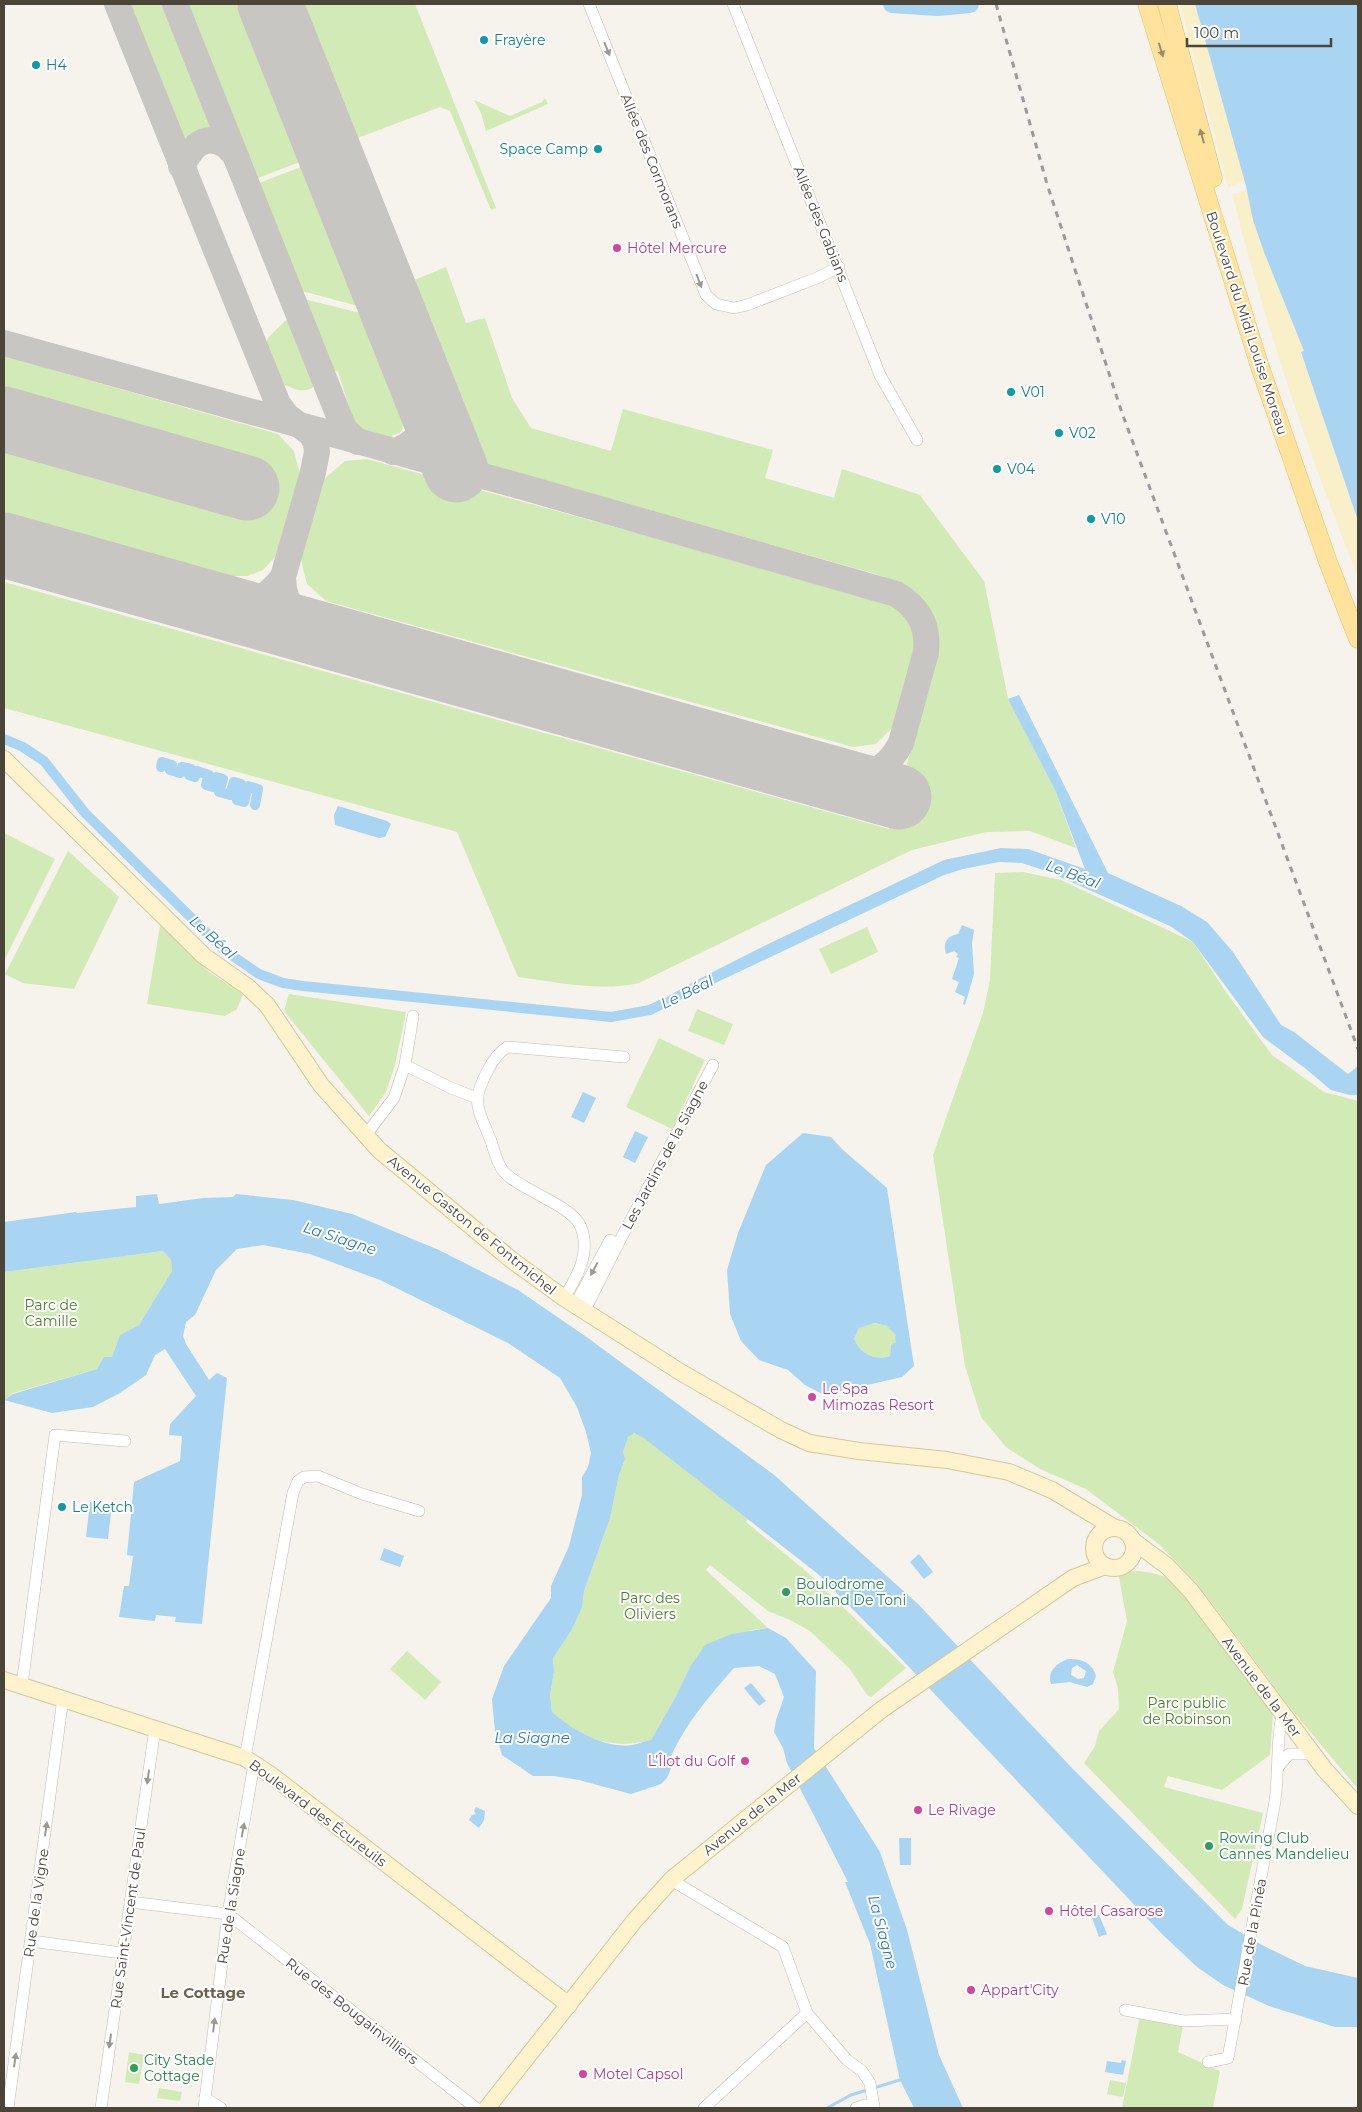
<svg xmlns="http://www.w3.org/2000/svg" width="1362" height="2112" viewBox="0 0 1362 2112" font-family="Montserrat,sans-serif">
<style>
.green{fill:#d2eab5}
.sand{fill:#f9efc9}
.water{fill:#a9d4f2;fill-rule:evenodd}
.lines{fill:none;stroke-linecap:round;stroke-linejoin:round}
.stream{stroke:#a9d4f2;stroke-width:3}
.canal{stroke:#a9d4f2;stroke-width:10}
.river{stroke:#a9d4f2;stroke-width:18}
.taxiway{stroke:#c8c6c3;stroke-width:26}
.runway{stroke:#c8c6c3;stroke-width:65}
.street-casing{stroke:#c2bbae;stroke-width:12}
.secondary-casing{stroke:#d6c79b;stroke-width:18}
.primary-casing{stroke:#e6c16a;stroke-width:19}
.street{stroke:#fff;stroke-width:11}
.secondary{stroke:#fff3cd;stroke-width:16}
.primary{stroke:#ffe39c;stroke-width:18}
.rail{stroke:#9a9a9a;stroke-width:3;stroke-dasharray:6 6;stroke-linecap:butt}
.oneway{fill:#9c9892}
.oneway2{fill:#9c8c66}
.culture-dot{fill:#0f9aa8;stroke:#fff;stroke-width:2}
.hotel-dot{fill:#d1479c;stroke:#fff;stroke-width:2}
.leisure-dot{fill:#2e9e5b;stroke:#fff;stroke-width:2}
.labels{text-anchor:middle;dominant-baseline:central;stroke-width:4;stroke-linejoin:round;paint-order:stroke}
.culture-label{font-size:14px;fill:#0d838f;stroke:#fff;text-anchor:start}
.street-label{font-size:14px;fill:#4b4439;stroke:#fff}
.hotel-label{font-size:14px;fill:#b23c85;stroke:#fff;text-anchor:start}
.park-label{font-size:14px;fill:#4a7f2a;stroke:#fff}
.leisure-label{font-size:14px;fill:#27864d;stroke:#fff;text-anchor:start}
.water-label{font-size:15px;font-style:italic;fill:#2e7ab2;stroke:#fff}
.neighbourhood-label{font-size:15px;font-weight:bold;fill:#6e6250;stroke:#fff}
</style>
<rect width="100%" height="100%" fill="#f6f3ec"/>
<g class="green">
<polygon points="128,4 167,4 212,118 210,129 201,136 189,139 180,134"/>
<polygon points="182,4 242,4 305,160 253,180"/>
<polygon points="292,4 415,4 496,208 491,210 450,111 440,107 347,142"/>
<polygon points="545,98 548,104 486,131 481,113 474,100 510,116 542,102"/>
<polygon points="306,165 362,307 298,290 254,185"/>
<path d="M446 267 466 323 485 318 512 398 531 428 611 451 623 409 773 450 765 478 834 498 842 469 920 495 984 581 1008 698 1055 790 1076 848 1030 831 986 832 912 850 639 983C599 992 558 982 518 977L457 832 4 708V582L889 829 916 731 930 687 938 636 932 618 923 599 879 575 485 464 476 456 465 433 407 288 412 281Z"/>
<polygon points="300,298 364,314 405,411 405,423 400,433 393,435 391,438 356,428 338,372 327,368"/>
<path d="M286 320 294 323 318 383C305 396 295 389 280 383L264 346 268 338Z"/>
<polygon points="4,356 278,434 294,451 300,475 279,553 263,570 247,576 231,576 4,512"/>
<polygon points="367,459 885,601 905,615 919,644 893,727 876,744 853,747 326,601 307,584 301,560 324,479 345,461"/>
<polygon points="4,833 55,859 4,961"/>
<polygon points="68,851 119,897 74,989 23,983 5,974"/>
<polygon points="1023,872 1061,880 1193,942 1226,992 1272,1055 1324,1092 1358,1101 1358,1789 1291,1709 1199,1586 1160,1545 1086,1489 1040,1469 1006,1447 981,1417 965,1366 933,1155 983,1013 990,980 995,873"/>
<polygon points="160,926 176,938 209,972 243,994 237,1009 225,1016 147,1004"/>
<polygon points="867,927 878,952 831,974 819,949"/>
<polygon points="289,994 406,1012 395,1065 386,1092 369,1116 284,1011"/>
<polygon points="697,1009 733,1024 724,1045 688,1031"/>
<polygon points="659,1038 705,1060 672,1129 626,1107"/>
<polygon points="163,1251 171,1260 172,1271 139,1325 120,1335 112,1357 104,1357 97,1369 13,1393 4,1400 4,1272"/>
<path d="M875 1323 887 1326 897 1335 896 1342 891 1345 890 1356C874 1361 861 1354 854 1339L859 1328Z"/>
<path d="M634 1433 644 1437 748 1519 746 1522 807 1572 906 1668 871 1697 867 1695 849 1668 810 1631 790 1620 768 1611 710 1565 706 1570 768 1628 751 1630 690 1667 676 1696 651 1740C610 1750 582 1739 552 1712L550 1695 554 1672 553 1657 571 1631 582 1608 584 1591 610 1518 619 1475 625 1459 623 1452 628 1437Z"/>
<path d="M1139 1571C1155 1573 1166 1575 1179 1586L1273 1713 1270 1755 1222 1790 1168 1776 1164 1787 1263 1813 1242 1909 1235 1919 1084 1763 1095 1746 1099 1731 1119 1709 1118 1689 1113 1672 1127 1621 1118 1572Z"/>
<polygon points="407,1651 441,1682 425,1700 390,1669"/>
<polygon points="1140,2016 1183,2025 1178,2052 1220,2071 1213,2108 1122,2108"/>
<polygon points="129,2052 144,2055 139,2084 125,2082"/>
<polygon points="1110,2080 1126,2083 1123,2097 1107,2094"/>
<polygon points="159,2088 182,2092 180,2101 157,2098"/>
</g>
<g class="sand">
<polygon points="1180,4 1195,4 1245,181 1228,187"/>
<path d="M1247 190C1259 246 1283 297 1304 351L1301 353 1358 521V577C1309 455 1264 321 1232 194Z"/>
</g>
<g class="water">
<polygon points="1195,4 1358,4 1358,521 1301,352 1304,351 1264,252 1253,220 1246,186"/>
<polygon points="1019,695 1108,873 1181,906 1207,922 1233,952 1281,1025 1294,1032 1348,1074 1358,1066 1358,1095 1350,1095 1331,1090 1306,1069 1263,1037 1193,942 1170,926 1049,872 1022,863 999,862 963,869 944,875 654,1012 650,1010 651,1006 693,982 764,946 944,860 1001,848 1028,849 1085,869 1055,790 1008,699"/>
<polygon points="338,806 387,821 391,824 385,837 379,838 335,825 334,815"/>
<path d="M962 925 974 930 972 943 974 974 965 1005 963 1004 965 997 955 992 959 982 952 979 959 958 956 957 958 954 954 951 946 954C943 943 946 936 958 934Z"/>
<polygon points="583,1092 596,1098 584,1123 571,1117"/>
<polygon points="635,1131 648,1137 635,1163 623,1157"/>
<path d="M803 1133 831 1137 842 1149 887 1188 914 1366 902 1377 824 1395 805 1385 788 1370 759 1360 741 1341 730 1314 727 1270 738 1233 766 1165ZM875 1323 887 1326 896 1335 895 1337 896 1342 891 1345 890 1356C874 1361 861 1354 854 1339L859 1328Z"/>
<path d="M157 1194 159 1204 203 1198 233 1197 236 1194 293 1200 352 1214 439 1250 518 1290 588 1338 773 1474 918 1604 1071 1767 1228 1925 1262 1945 1305 1966 1358 1978V2027H1335L1269 2006 1223 1985 1197 1967 1162 1934 890 1647 818 1574 644 1438 634 1433 628 1437 623 1452 625 1459 619 1475 610 1518 584 1591 582 1608 571 1631 553 1658 554 1672 550 1695 552 1712C571 1729 604 1749 632 1745 638 1744 644 1741 651 1740L676 1696 690 1667 705 1645 732 1634 768 1628 786 1638 816 1671 814 1748 880 1852 907 1930 939 2055 963 2108H914L900 2080 870 1944 845 1882H848L787 1763 783 1748 774 1732 776 1720 784 1697 775 1674 759 1666 734 1668C710 1695 686 1723 671 1756L674 1761 667 1778 661 1784 631 1794 579 1780 554 1776H533L502 1755 495 1731 492 1699 504 1666 551 1598V1586L569 1546 582 1495V1477L588 1467 591 1453 586 1432 577 1407 560 1378 508 1343 380 1280 310 1254 263 1245 237 1249 216 1270 195 1315 186 1322 183 1336 186 1344 209 1380 217 1373 227 1378 202 1624 175 1622 176 1617 156 1615 155 1621 119 1617 124 1586H129L133 1556 127 1555 134 1482 180 1461 182 1436 169 1435 170 1424 196 1396 165 1349 155 1355 146 1375 120 1393 93 1407 52 1413 4 1400 13 1394 97 1369 104 1357H112L120 1335 139 1325 172 1271 171 1260 163 1251 4 1272V1222L76 1212 77 1213 136 1207V1196Z"/>
<polygon points="90,1502 112,1504 108,1539 86,1537"/>
<polygon points="384,1548 404,1556 400,1567 380,1560"/>
<polygon points="919,1554 933,1572 924,1579 910,1562"/>
<path d="M1068 1659C1081 1658 1093 1663 1096 1676L1093 1684 1087 1687 1070 1682 1051 1684C1047 1671 1057 1663 1068 1659ZM1077 1665 1086 1671 1084 1678 1078 1679 1071 1675 1072 1668Z"/>
<polygon points="751,1683 766,1701 759,1706 744,1688"/>
<polygon points="476,1807 485,1811 484,1820 479,1828 469,1820 472,1815 476,1814 474,1811"/>
<polygon points="899,1838 911,1838 911,1865 900,1865"/>
<polygon points="1099,1915 1107,1934 1099,1937 1092,1918"/>
<polygon points="1122,2060 1126,2061 1123,2075 1105,2072 1107,2061 1121,2063"/>
</g>
<g class="lines">
<polyline class="stream" points="827,2108 851,2095 903,2079"/>
<g class="canal">
<polyline points="4,739 23,747 44,761 85,813 224,950 259,974 283,983 303,986 611,1017 650,1010 660,1005"/>
<polyline points="161,767 162,762 172,765 170,770 180,773 182,767 191,769 189,775 195,777 197,771 209,775 206,785 213,787 216,777 223,779 219,792 230,795 234,782 241,784 237,800 244,802 248,786 258,789 255,805"/>
</g>
<polyline class="river" points="892,4 937,7 970,4"/>
<g class="taxiway">
<polyline points="117,4 278,404 286,415 311,434 316,443 317,452 313,472 283,577 284,589 288,603 294,614 309,626 329,637"/>
<polyline points="175,4 339,416 345,430 358,442"/>
<path d="M181 166C186 160 190 151 196 146 212 133 229 145 237 159"/>
<path d="M4 343 523 487 896 594C918 607 929 626 926 652L901 743C884 776 861 780 826 776"/>
<path d="M393 452C418 443 428 428 429 401"/>
<path d="M222 607C252 605 264 601 283 577"/>
</g>
<g class="runway">
<polyline points="270,4 456,470"/>
<polyline points="4,419 247,488"/>
<polyline points="4,545 899,797"/>
</g>
<defs>
<g id="street">
<polyline points="589,4 706,295 716,304 734,308 747,305 817,278 839,267"/>
<polyline points="733,4 880,375 917,440"/>
<polyline points="405,1065 451,1088 477,1098"/>
<polyline points="365,1136 394,1098 405,1065 413,1016"/>
<path d="M564 1298C577 1277 591 1253 581 1227 572 1205 520 1190 504 1172 497 1164 494 1150 491 1141 478 1108 470 1103 488 1070 493 1060 498 1053 507 1047L624 1057"/>
<polyline points="575,1305 610,1240 618,1244"/>
<polyline points="584,1312 618,1244 713,1065"/>
<polyline points="22,1685 55,1435 125,1441"/>
<polyline points="245,1758 293,1493 298,1481 304,1477 318,1476 362,1494 419,1511"/>
<polyline points="1278,1767 1289,1754 1313,1754"/>
<polyline points="672,1879 678,1884 783,1947 807,2013 847,2060 862,2071 870,2083 874,2108"/>
<polyline points="130,1902 228,1914 476,2108"/>
<polyline points="31,1941 122,1953"/>
<polyline points="1125,2010 1184,2021 1236,2019"/>
<path d="M1208 2062 1228 2058 1275 1801C1279 1772 1276 1743 1282 1715"/>
<polyline points="205,2098 221,2108"/>
<polyline points="8,2108 63,1698"/>
<polyline points="101,2108 155,1728"/>
<polyline points="204,2108 228,1914 254,1764"/>
<polyline points="704,2108 807,2013"/>
<polyline points="856,2108 865,2105 874,2105"/>
</g>
<g id="secondary">
<polyline points="4,759 204,956 248,987 267,1005 321,1085 379,1150 513,1261 564,1298 682,1373 781,1430 809,1443 859,1451 947,1460 1009,1472 1052,1490 1115,1528"/>
<circle cx="1114" cy="1548" r="20"/>
<polyline points="1132,1540 1167,1566 1191,1591 1325,1770 1358,1806"/>
<polyline points="4,1680 245,1758 271,1775 569,2005"/>
<polyline points="487,2108 635,1920 672,1879 881,1710 1073,1578 1105,1566"/>
</g>
<g id="primary">
<polyline points="1147,4 1260,367 1328,562 1358,639"/>
<polyline points="1167,4 1213,178"/>
</g>
</defs>
<use href="#street" class="street-casing"/>
<use href="#secondary" class="secondary-casing"/>
<use href="#primary" class="primary-casing"/>
<use href="#street" class="street"/>
<use href="#secondary" class="secondary"/>
<use href="#primary" class="primary"/>
<polyline class="rail" points="996,4 1047,184 1122,413 1358,1049"/>
</g>
<defs><path id="oneway-solid" d="M-6-.8H1V-3.2L6.5 0L1 3.2V.8H-6Z" transform="scale(1.25)"/></defs>
<g class="oneway">
<use href="#oneway-solid" transform="translate(607 49) rotate(68)"/>
<use href="#oneway-solid" transform="translate(699 281) rotate(69)"/>
<use href="#oneway-solid" transform="translate(594 1269) rotate(118)"/>
<use href="#oneway-solid" transform="translate(148 1777) rotate(98)"/>
<use href="#oneway-solid" transform="translate(46 1829) rotate(-82)"/>
<use href="#oneway-solid" transform="translate(243 1830) rotate(-80)"/>
<use href="#oneway-solid" transform="translate(214 2025) rotate(-83)"/>
<use href="#oneway-solid" transform="translate(110 2041) rotate(98)"/>
<use href="#oneway-solid" transform="translate(15 2060) rotate(-82)"/>
</g>
<g class="oneway2">
<use href="#oneway-solid" transform="translate(1161 50) rotate(73)"/>
<use href="#oneway-solid" transform="translate(1202 136) rotate(-105)"/>
</g>
<g class="culture-dot">
<circle cx="484" cy="40" r="5"/>
<circle cx="36" cy="65" r="5"/>
<circle cx="598" cy="149" r="5"/>
<circle cx="1011" cy="392" r="5"/>
<circle cx="1059" cy="433" r="5"/>
<circle cx="997" cy="469" r="5"/>
<circle cx="1091" cy="519" r="5"/>
<circle cx="62" cy="1507" r="5"/>
</g>
<g class="hotel-dot">
<circle cx="617" cy="248" r="5"/>
<circle cx="812" cy="1397" r="5"/>
<circle cx="745" cy="1761" r="5"/>
<circle cx="918" cy="1810" r="5"/>
<circle cx="1049" cy="1911" r="5"/>
<circle cx="971" cy="1990" r="5"/>
<circle cx="583" cy="2074" r="5"/>
</g>
<g class="leisure-dot">
<circle cx="786" cy="1592" r="5"/>
<circle cx="1209" cy="1846" r="5"/>
<circle cx="134" cy="2068" r="5"/>
</g>
<g class="labels">
<g class="culture-label">
<text x="494" y="40">Frayère</text>
<text x="46" y="65">H4</text>
<text x="588" y="149" text-anchor="end">Space Camp</text>
<text x="1021" y="392">V01</text>
<text x="1069" y="433">V02</text>
<text x="1007" y="469">V04</text>
<text x="1101" y="519">V10</text>
<text x="72" y="1507">Le Ketch</text>
</g>
<g class="street-label">
<text transform="translate(652 161) rotate(68)">Allée des Cormorans</text>
<text transform="translate(821 224) rotate(68)">Allée des Gabians</text>
<text transform="translate(1247 323) rotate(72)">Boulevard du Midi Louise Moreau</text>
<text transform="translate(665 1155) rotate(-62)">Les Jardins de la Siagne</text>
<text transform="translate(472 1225) rotate(39)">Avenue Gaston de Fontmichel</text>
<text transform="translate(1262 1687) rotate(53)">Avenue de la Mer</text>
<text transform="translate(318 1813) rotate(37)">Boulevard des Écureuils</text>
<text transform="translate(752 1814) rotate(-39)">Avenue de la Mer</text>
<text transform="translate(36 1903) rotate(-82)">Rue de la Vigne</text>
<text transform="translate(231 1906) rotate(-81)">Rue de la Siagne</text>
<text transform="translate(128 1918) rotate(-82)">Rue Saint-Vincent de Paul</text>
<text transform="translate(1252 1932) rotate(-80)">Rue de la Pinéa</text>
<text transform="translate(352 2011) rotate(38)">Rue des Bougainvilliers</text>
</g>
<g class="hotel-label">
<text x="627" y="248">Hôtel Mercure</text>
<text x="822" y="1389">Le Spa<tspan x="822" dy="16">Mimozas Resort</tspan></text>
<text x="735" y="1761" text-anchor="end">L’Îlot du Golf</text>
<text x="928" y="1810">Le Rivage</text>
<text x="1059" y="1911">Hôtel Casarose</text>
<text x="981" y="1990">Appart'City</text>
<text x="593" y="2074">Motel Capsol</text>
</g>
<g class="park-label">
<text x="51" y="1305">Parc de<tspan x="51" dy="16">Camille</tspan></text>
<text x="650" y="1598">Parc des<tspan x="650" dy="16">Oliviers</tspan></text>
<text x="1187" y="1703">Parc public<tspan x="1187" dy="16">de Robinson</tspan></text>
</g>
<g class="leisure-label">
<text x="796" y="1584">Boulodrome<tspan x="796" dy="16">Rolland De Toni</tspan></text>
<text x="1219" y="1838">Rowing Club<tspan x="1219" dy="16">Cannes Mandelieu</tspan></text>
<text x="144" y="2060">City Stade<tspan x="144" dy="16">Cottage</tspan></text>
</g>
<g class="water-label">
<text transform="translate(1073 874) rotate(20)">Le Béal</text>
<text transform="translate(213 937) rotate(42)">Le Béal</text>
<text transform="translate(687 992) rotate(-26)">Le Béal</text>
<text transform="translate(340 1238) rotate(18)">La Siagne</text>
<text x="532" y="1737">La Siagne</text>
<text transform="translate(883 1932) rotate(75)">La Siagne</text>
</g>
<g class="neighbourhood-label">
<text x="203" y="1992">Le Cottage</text>
</g>
</g>
<rect width="1362" height="2112" fill="none" stroke="#4b4439" stroke-width="10"/>
<path d="M1187 38v8h144v-8" fill="none" stroke="#4b4439" stroke-width="2.5"/>
<text x="1194" y="38" font-size="15" fill="#4b4439" stroke="#ffffff" stroke-width="4" paint-order="stroke">100 m</text>
</svg>
